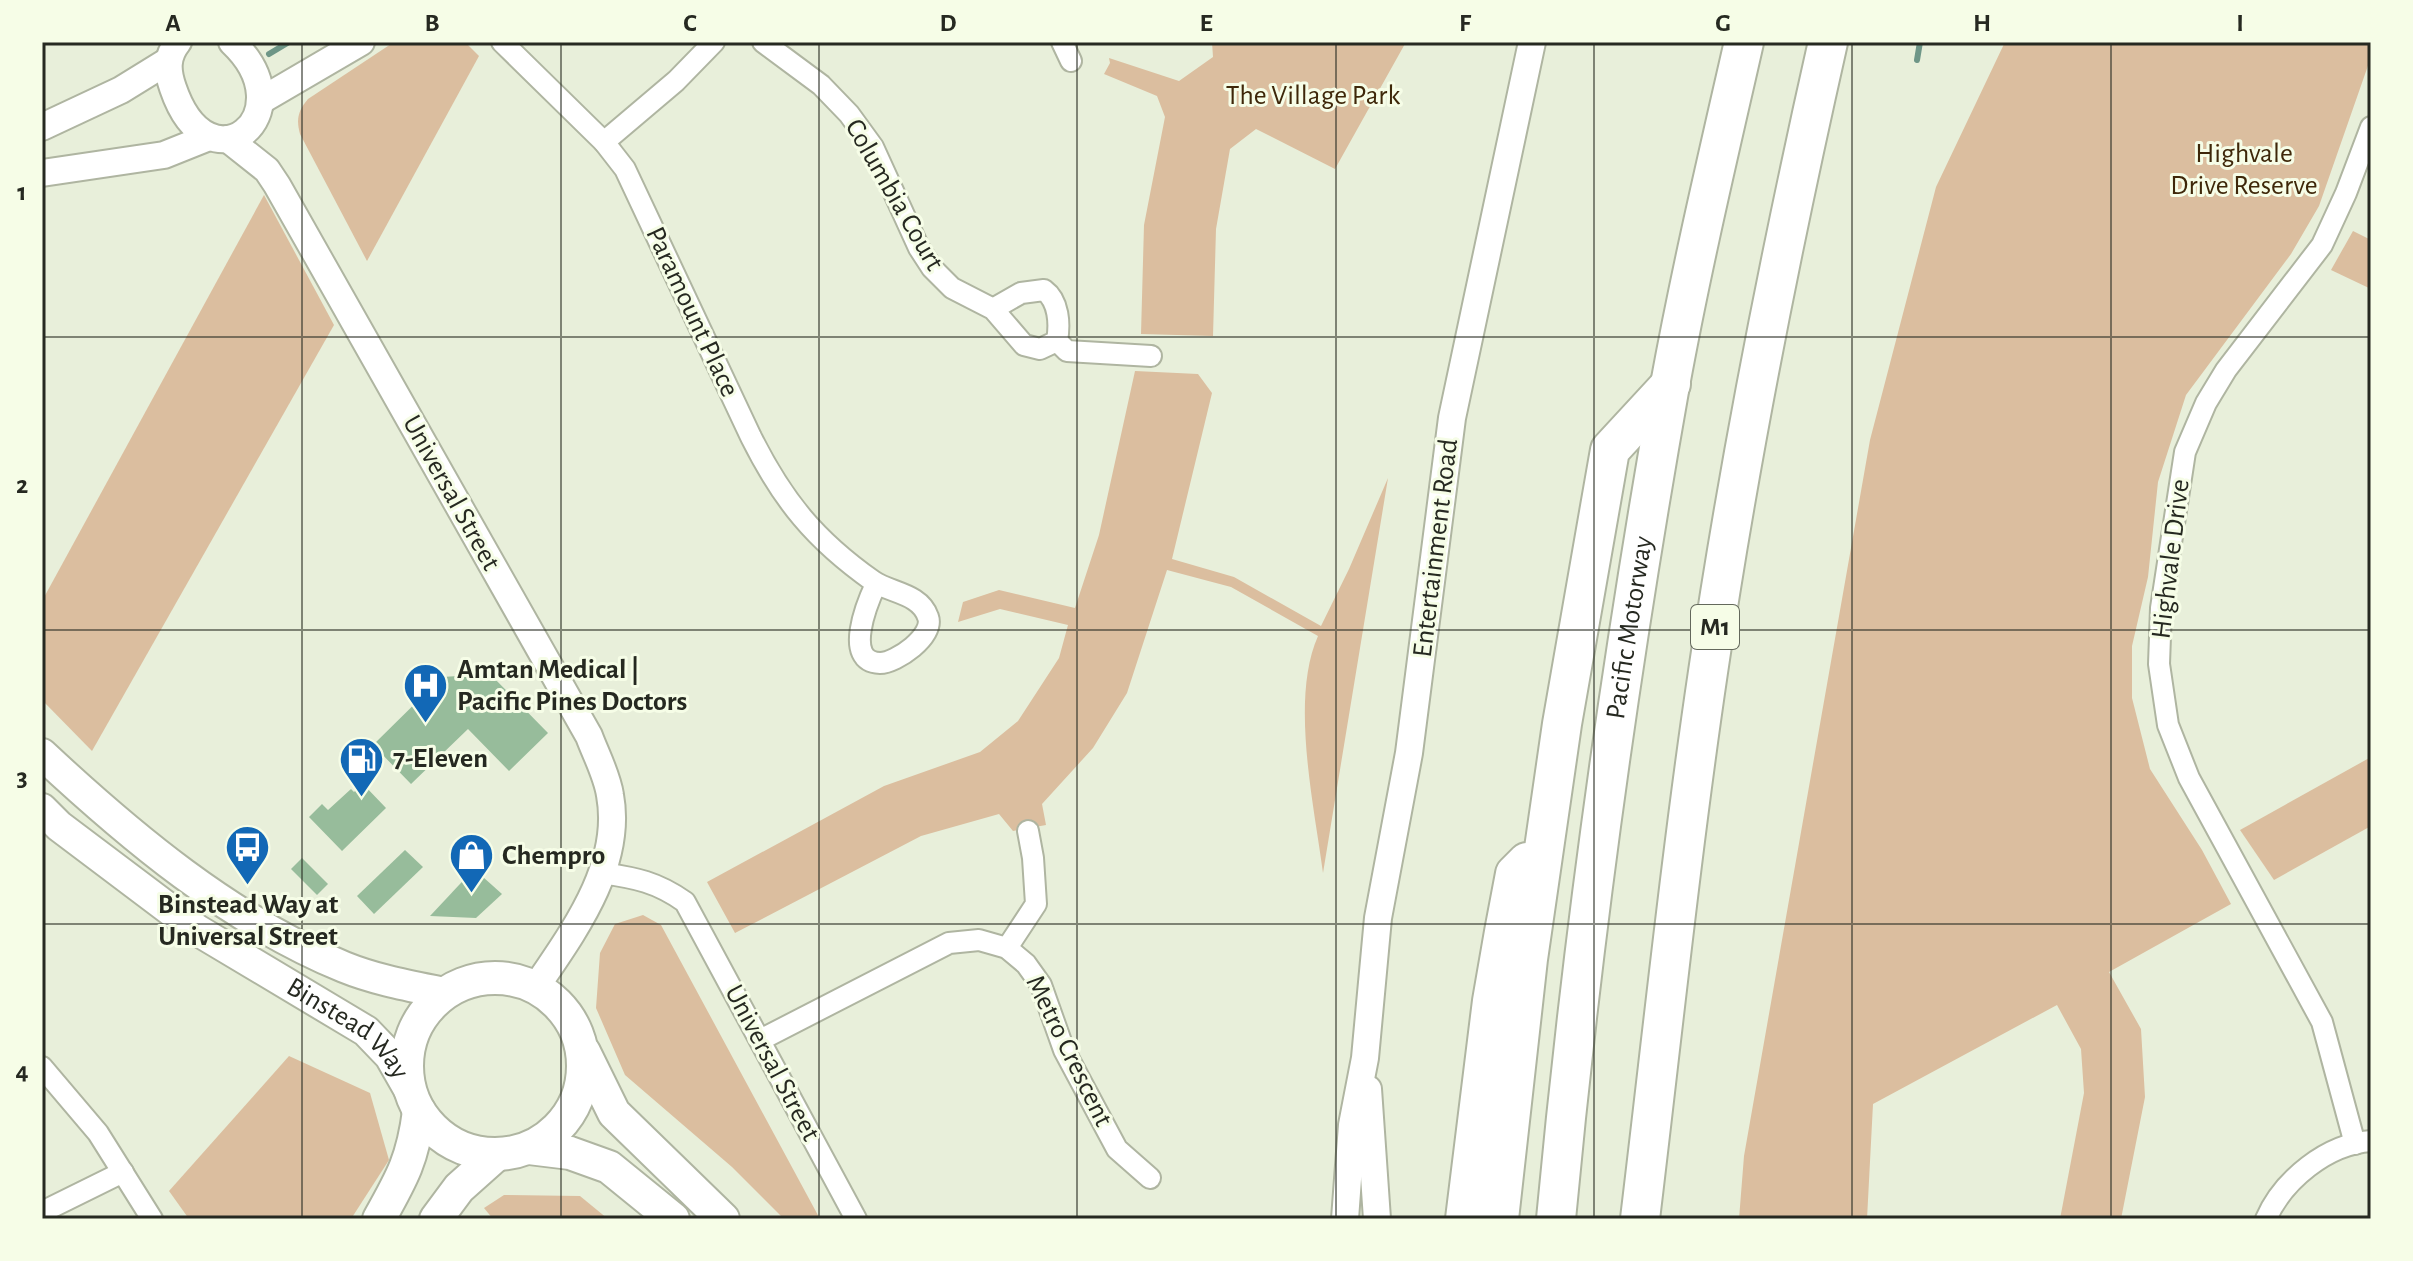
<svg xmlns="http://www.w3.org/2000/svg" width="2413" height="1261" viewBox="0 0 2413 1261" font-family="'Alegreya Sans',sans-serif">
<style>
.green{fill:#dbbe9f}
.lines{fill:none;stroke-linecap:round;stroke-linejoin:round}
.stream{stroke:#6e9687;stroke-width:6}
.building{fill:#97bc9b}
.minor-casing{stroke:#afb5a1;stroke-width:24}
.tertiary-casing{stroke:#afb5a1;stroke-width:30}
.secondary-casing{stroke:#afb5a1;stroke-width:34}
.primary-casing{stroke:#afb5a1;stroke-width:36}
.motorway-casing{stroke:#afb5a1;stroke-width:42}
.minor{stroke:#fff;stroke-width:20}
.tertiary{stroke:#fff;stroke-width:26}
.secondary{stroke:#fff;stroke-width:30}
.primary{stroke:#fff;stroke-width:32}
.motorway{stroke:#fff;stroke-width:38}
.grid{fill:none;stroke:#262921;stroke-width:2;stroke-opacity:0.55}
.labels{text-anchor:middle;dominant-baseline:central;stroke-width:6;stroke-linejoin:round;paint-order:stroke}
.shield{fill:#f6fde7;stroke:#64695c;stroke-width:2}
.shield-label{font-size:26px;font-weight:bold;fill:#262921}
.park-label{font-size:28px;fill:#3e2709;stroke:#f6fde7}
.street-label{font-size:28px;fill:#262921;stroke:#f6fde7}
.poi-label{font-size:28px;font-weight:bold;fill:#262921;stroke:#f6fde7;text-anchor:start}
.neatline{fill:none;stroke:#262921;stroke-width:3}
.grid-label{font-size:26px;text-anchor:middle;font-weight:bold;fill:#262921}
</style>
<rect width="100%" height="100%" fill="#e8efda"/>
<g class="green">
<path d="M394 42H465L479 56 367 261 300 134C296 119 298 111 308 99Z"/>
<polygon points="1212,42 1406,42 1335,169 1256,129 1230,149 1216,229 1213,336 1141,334 1144,225 1165,117 1157,96 1104,74 1110,63 1109,58 1179,81 1213,57"/>
<polygon points="2005,42 2371,42 2371,57 2319,206 2291,254 2186,395 2158,482 2148,577 2132,646 2132,698 2150,769 2202,850 2231,904 2109,972 2141,1029 2145,1097 2121,1219 2060,1219 2084,1093 2081,1049 2057,1005 1873,1104 1867,1219 1739,1219 1744,1156 1870,440 1936,187"/>
<polygon points="264,195 334,325 92,751 42,700 42,601"/>
<polygon points="2353,231 2371,240 2371,289 2331,270"/>
<path d="M1135 371 1198 374 1212 393 1172 559 1234 577 1321 626 1349 569 1388 478 1323 873C1314 804 1290 699 1318 636L1231 587 1167 570 1127 693 1093 748 1042 804 1046 825 1013 831 999 814 921 836 735 933 707 882 884 786 980 752 1018 721 1059 658 1068 625 1000 609 958 622 963 602 999 590 1075 608 1099 535Z"/>
<polygon points="2371,757 2371,826 2274,880 2240,830"/>
<polygon points="643,915 661,925 820,1219 784,1219 732,1167 625,1075 596,1008 600,953 615,924"/>
<polygon points="289,1056 370,1093 389,1160 351,1219 189,1219 169,1191"/>
<polygon points="504,1195 580,1196 608,1219 493,1219 484,1208"/>
</g>
<g class="lines">
<g class="stream">
<polyline points="269,54 289,42"/>
<polyline points="1917,60 1920,42"/>
</g>
</g>
<g class="building">
<polygon points="490,674 548,733 509,771 468,729 411,784 373,745 442,677"/>
<polygon points="363,784 386,808 342,851 309,817 322,804 328,810 351,789 354,792"/>
<polygon points="405,850 423,867 374,914 357,896"/>
<polygon points="302,858 328,884 317,895 291,869"/>
<polygon points="474,869 502,894 476,918 430,916"/>
</g>
<g class="lines">
<defs>
<g id="minor">
<path d="M502 42 604 142 625 169 751 437C783 501 815 540 873 581 890 593 920 593 928 617 935 636 896 663 880 663 842 662 868 601 876 584"/>
<path d="M763 42 821 85 849 114 873 147 919 248 932 268 952 288 993 309 1024 345 1040 349 1057 341C1060 324 1059 301 1044 290L1021 293 993 309"/>
<polyline points="1062,42 1071,61"/>
<polyline points="604,142 676,81 714,42"/>
<polyline points="1057,341 1067,351 1151,356"/>
<path d="M602 873C636 878 657 882 685 902L856 1219"/>
<polyline points="1007,948 1036,904 1033,858 1028,831"/>
<polyline points="760,1040 949,943 979,940 1007,948 1026,964 1041,985 1064,1050 1117,1149 1150,1178"/>
<polyline points="42,1067 98,1133 152,1219"/>
<polyline points="2355,1144 2322,1022 2189,778 2168,725 2159,664 2161,608 2185,452 2206,403 2226,370 2322,245 2346,193 2371,127"/>
<polyline points="42,1212 123,1172"/>
<path d="M2266 1219C2283 1180 2327 1144 2371 1141"/>
</g>
<g id="tertiary">
<path d="M178 42C166 57 167 71 173 88 209 194 308 114 232 42"/>
<polyline points="260,101 361,42"/>
<polyline points="42,127 121,90 168,61"/>
<path d="M228 139 267 170 277 185 589 736C596 755 607 775 610 795 623 866 573 932 536 987"/>
<polyline points="42,173 164,155 209,137"/>
<polyline points="1368,1089 1377,1219"/>
<polyline points="1345,1219 1352,1125 1365,1058 1378,918 1409,753 1452,418 1532,42"/>
</g>
<g id="secondary">
<path d="M42 754C131 837 230 920 344 967 376 980 410 986 444 993"/>
<path id="s1" d="M42 809 59 826 197 930 366 1031 390 1056 410 1091"/>
</g>
<g id="primary">
<circle cx="495" cy="1066" r="88"/>
<polyline points="584,1052 614,1113 723,1219"/>
<polyline points="529,1148 570,1153 609,1167 673,1219"/>
<path d="M379 1219C402 1178 413 1159 419 1111"/>
<polyline points="436,1219 459,1188 496,1155"/>
</g>
<g id="motorway">
<polyline points="1465,1219 1492,1001 1504,932 1515,874 1527,862"/>
<polyline points="1499,1219 1528,959 1562,724 1610,450 1671,384"/>
<path id="s2" d="M1556 1219C1582 940 1621 661 1670 385 1691 270 1718 156 1744 42"/>
<path d="M1640 1219C1662 1037 1681 854 1708 672 1739 461 1781 250 1828 42"/>
</g>
</defs>
<use href="#minor" class="minor-casing"/>
<use href="#tertiary" class="tertiary-casing"/>
<use href="#secondary" class="secondary-casing"/>
<use href="#primary" class="primary-casing"/>
<use href="#motorway" class="motorway-casing"/>
<use href="#minor" class="minor"/>
<use href="#tertiary" class="tertiary"/>
<use href="#secondary" class="secondary"/>
<use href="#primary" class="primary"/>
<use href="#motorway" class="motorway"/>
</g>
<path class="grid" d="M302 42V1219M561 42V1219M819 42V1219M1077 42V1219M1336 42V1219M1594 42V1219M1852 42V1219M2111 42V1219M42 337H2371M42 630H2371M42 924H2371"/>
<defs>
<symbol id="hospital-pin" viewBox="-11 -11 22 30"><path d="M0 17L-7.5 6A9.5 9.5 0 1 1 7.5 6Z" fill="#1268b6" stroke="#f6fde7"/><path d="M-5-5h3v3.5h4V-5h3V5h-3V1.5h-4V5h-3Z" fill="#fff"/></symbol>
<symbol id="fuel-pin" viewBox="-11 -11 22 30"><path d="M0 17L-7.5 6A9.5 9.5 0 1 1 7.5 6Z" fill="#1268b6" stroke="#f6fde7"/><path d="M-5.5-6h7V0h2V4h1.3V-2.5L3-4.5l.8-.8L6-3V5H2.5V1h-1V6h-7ZM-4.2-4.7v3.2H.2V-4.7Z" fill="#fff"/></symbol>
<symbol id="bus-pin" viewBox="-11 -11 22 30"><path d="M0 17L-7.5 6A9.5 9.5 0 1 1 7.5 6Z" fill="#1268b6" stroke="#f6fde7"/><path d="M-5-6H5V4H4V6H2V4H-2V6H-4V4H-5ZM-3.5-4V0h7V-4ZM-3.5 1.2v1.5H-2V1.2ZM2 1.2v1.5H3.5V1.2Z" fill="#fff"/></symbol>
<symbol id="shop-pin" viewBox="-11 -11 22 30"><path d="M0 17L-7.5 6A9.5 9.5 0 1 1 7.5 6Z" fill="#1268b6" stroke="#f6fde7"/><path d="M-5-2.5h2.3a2.7 3.5 0 0 1 5.4 0H5L5.5 6h-11ZM-1.5-2.5h3a1.5 2.3 0 0 0-3 0Z" fill="#fff"/></symbol>
</defs>
<g fill-rule="evenodd">
<use href="#hospital-pin" x="400" y="660" width="51" height="69"/>
<use href="#fuel-pin" x="336" y="734" width="51" height="69"/>
<use href="#bus-pin" x="222" y="822" width="51" height="69"/>
<use href="#shop-pin" x="446" y="830" width="51" height="69"/>
</g>
<g class="labels">
<rect class="shield" x="1691" y="605" width="48" height="44" rx="6"/>
<g class="shield-label">
<text x="1715" y="627">M1</text>
</g>
<g class="park-label">
<text x="1313" y="96">The Village Park</text>
<text x="2244" y="154">Highvale<tspan x="2244" dy="32">Drive Reserve</tspan></text>
</g>
<g class="street-label">
<text transform="translate(894 195) rotate(60)">Columbia Court</text>
<text transform="translate(692 312) rotate(65)">Paramount Place</text>
<text transform="translate(451 493) rotate(61)">Universal Street</text>
<text transform="translate(1436 548) rotate(-83)">Entertainment Road</text>
<text transform="translate(2171 559) rotate(-83)">Highvale Drive</text>
<text stroke="none"><textPath href="#s2" startOffset="596">Pacific Motorway</textPath></text>
<text stroke="none"><textPath href="#s1" startOffset="378">Binstead Way</textPath></text>
<text transform="translate(1069 1051) rotate(64)">Metro Crescent</text>
<text transform="translate(772 1063) rotate(62)">Universal Street</text>
</g>
<g class="poi-label">
<text x="457" y="670">Amtan Medical |<tspan x="457" dy="32">Pacific Pines Doctors</tspan></text>
<text x="393" y="759">7-Eleven</text>
<text x="502" y="856">Chempro</text>
<text x="248" y="905" text-anchor="middle">Binstead Way at<tspan x="248" dy="32">Universal Street</tspan></text>
</g>
</g>
<rect width="2413" height="1261" fill="none" stroke="#f6fde7" stroke-width="88"/>
<rect x="44" y="44" width="2325" height="1173" class="neatline"/>
<g class="grid-label">
<text x="173" y="31">A</text>
<text x="432" y="31">B</text>
<text x="690" y="31">C</text>
<text x="948" y="31">D</text>
<text x="1206" y="31">E</text>
<text x="1465" y="31">F</text>
<text x="1723" y="31">G</text>
<text x="1982" y="31">H</text>
<text x="2240" y="31">I</text>
<text x="22" y="200">1</text>
<text x="22" y="493">2</text>
<text x="22" y="786">3</text>
<text x="22" y="1079">4</text>
</g>
</svg>
